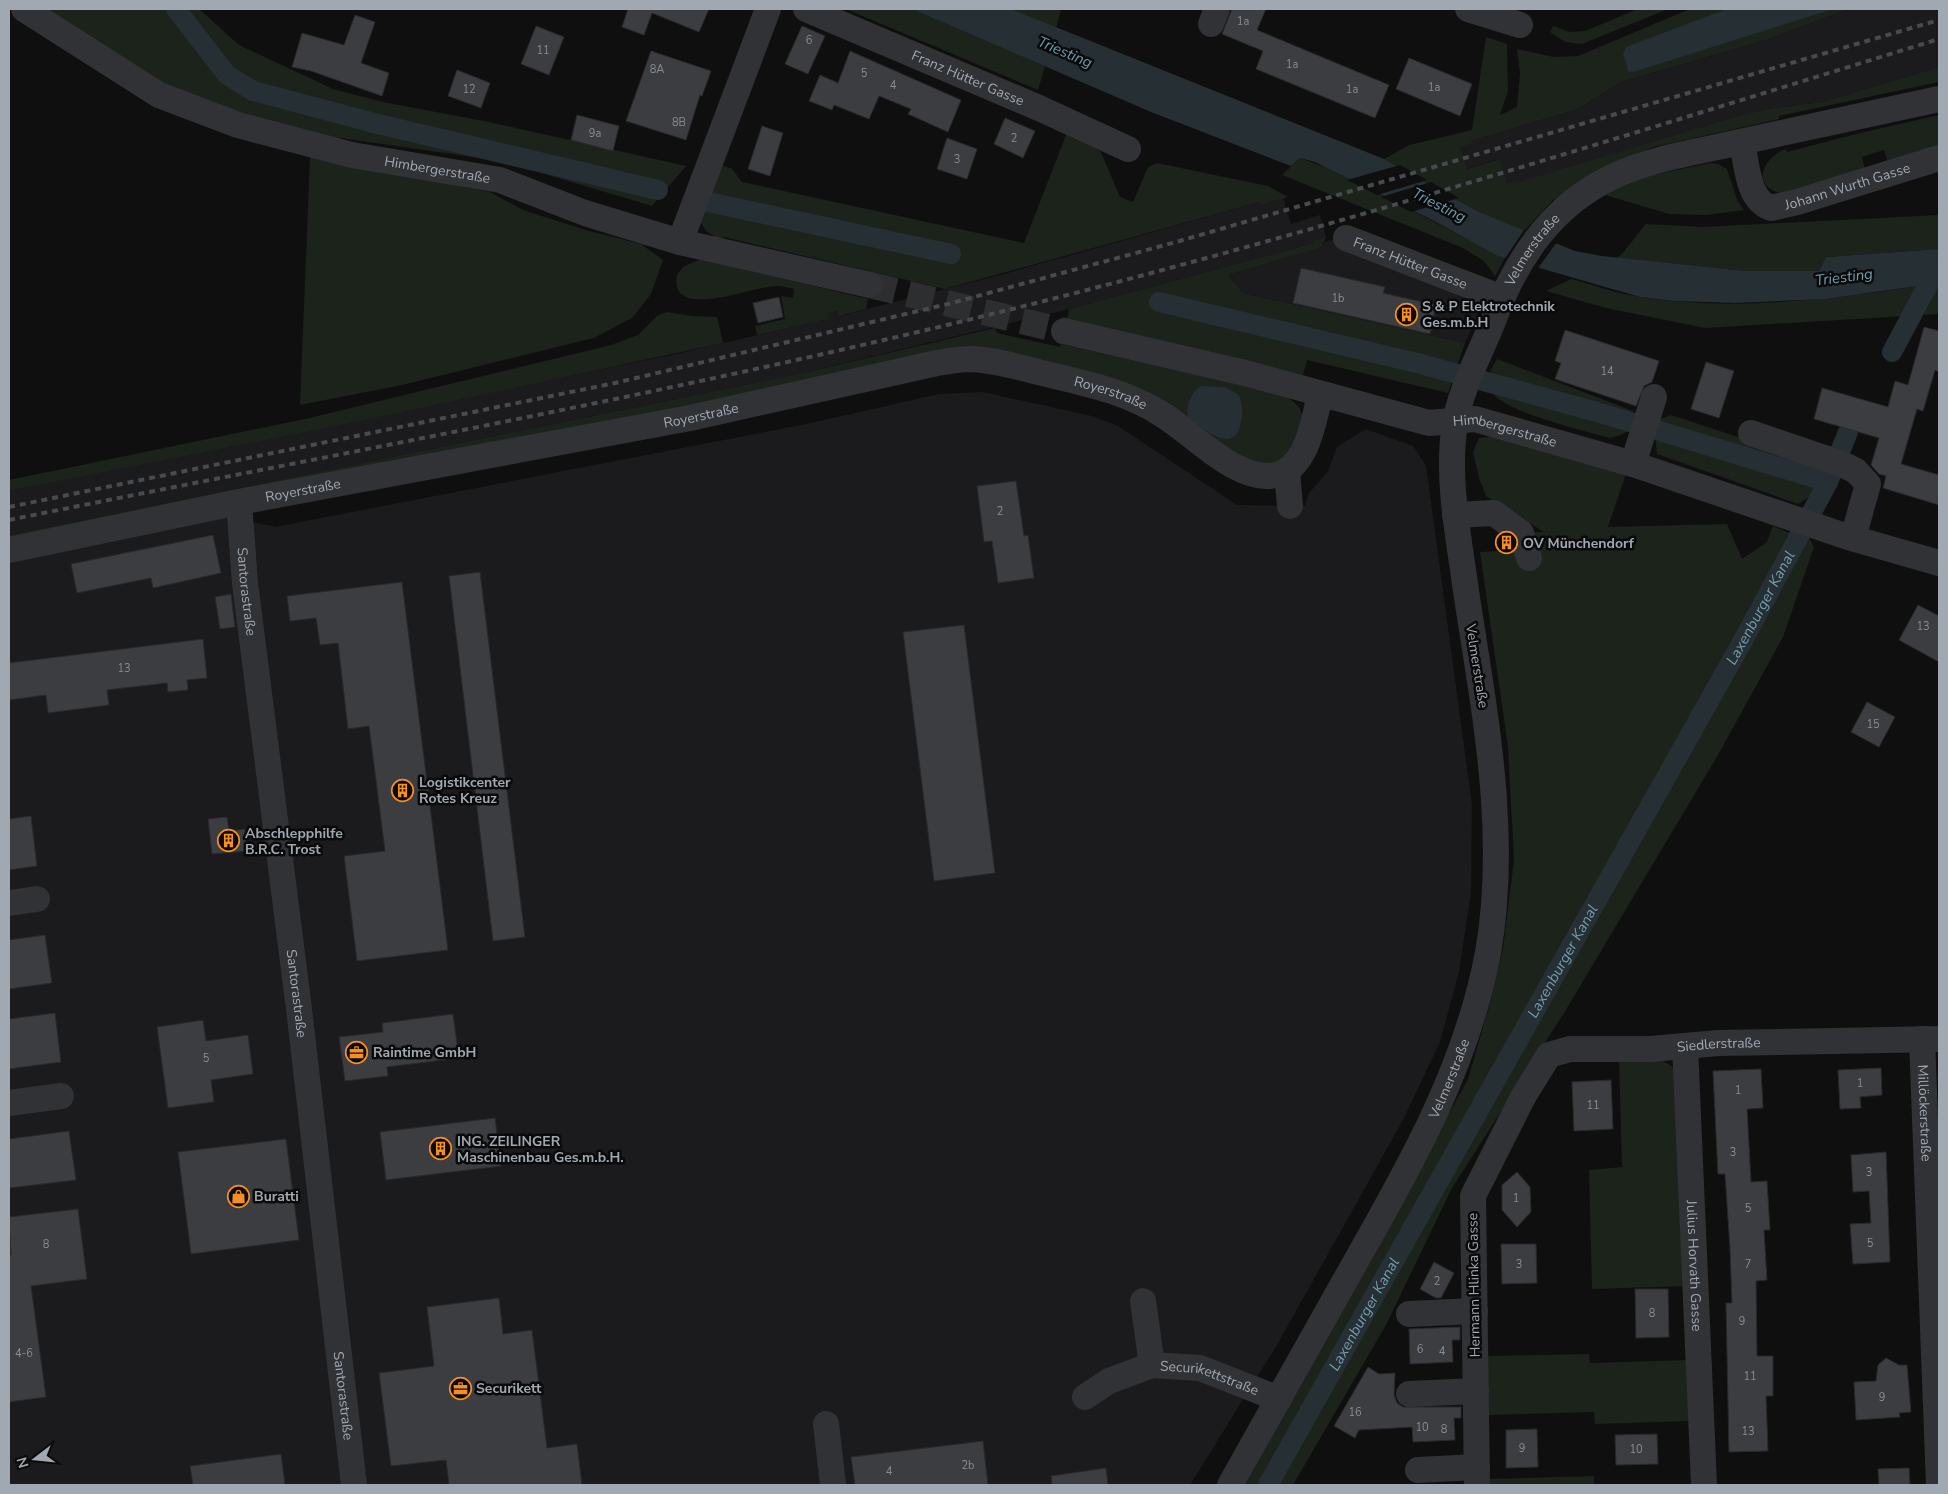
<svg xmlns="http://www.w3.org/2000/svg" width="1948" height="1494" viewBox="0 0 1948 1494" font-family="'Nunito Sans',sans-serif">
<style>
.built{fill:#1b1b1d}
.green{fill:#1b231b}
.water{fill:#262f34}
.pier{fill:#0f0f10}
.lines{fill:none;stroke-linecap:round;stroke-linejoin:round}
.canal{stroke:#262f34;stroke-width:20}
.building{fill:#3b3d40;stroke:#29292c}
.minor-tunnel{stroke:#2c2e30;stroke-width:26;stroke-dasharray:26 13;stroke-linecap:butt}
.minor{stroke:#303235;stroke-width:26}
.rail{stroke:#474a4e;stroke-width:4;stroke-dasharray:6 5;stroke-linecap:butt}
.labels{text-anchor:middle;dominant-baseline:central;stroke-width:5;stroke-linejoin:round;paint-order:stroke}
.number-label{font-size:11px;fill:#878d95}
.street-label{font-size:14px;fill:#a0a8b1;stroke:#0a0a0b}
.poi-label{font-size:14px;font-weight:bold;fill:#a0a8b1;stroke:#0a0a0b;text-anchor:start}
.water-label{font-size:15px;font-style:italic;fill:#759cae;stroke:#0a0a0b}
</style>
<rect width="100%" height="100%" fill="#0f0f10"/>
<g class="built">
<polygon points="1849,9 1939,9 1939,67 1822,102 1767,109 1738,116 1519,183 1518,180 1507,183 1499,159 1466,169 1460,147 1471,144 1471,141 1578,109 1621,82 1766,40"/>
<polygon points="1283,198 1291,224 1320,215 1326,237 1314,241 1314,243 1069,309 803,373 9,535 9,491 671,355 828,319 827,313 838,311 840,316 1000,275 1260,202 1262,205"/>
<polygon points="1364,230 1449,265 1482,295 1477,317 1465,343 1243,293 1228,275 1321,248 1325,242"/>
<polygon points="983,392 1092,416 1118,426 1237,505 1305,506 1309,493 1328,471 1337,447 1366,429 1413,446 1426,465 1472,805 1471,892 1459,972 1440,1042 1403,1120 1277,1345 1190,1485 9,1485 9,559 226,516 275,527 806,424 939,394"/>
</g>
<g class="green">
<polygon points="37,9 199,9 239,45 333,89 383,102 489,122 686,166 652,206 501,161 264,127 164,89"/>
<polygon points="846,9 912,9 1045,66 1038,90"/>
<polygon points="1011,9 1061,9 1056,28"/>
<polygon points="1638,9 1668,9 1582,44 1565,42 1550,32 1553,26 1570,32 1585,31"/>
<polygon points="1690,9 1849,9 1766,40 1621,82 1578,109 1471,141 1472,144 1460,147 1467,169 1500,159 1507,183 1518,180 1519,182 1738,116 1767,109 1822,102 1939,67 1939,82 1779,116 1779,119 1654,147 1636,154 1556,202 1554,199 1523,232 1479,212 1384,159 1409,145 1472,130 1486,37 1507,44 1508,91 1500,115 1517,107 1520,73 1517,49 1554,57 1578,56"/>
<path d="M1939 115V146L1888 162 1884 150 1862 157 1865 169 1781 193C1750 186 1763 157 1786 149L1787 152 1860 133Z"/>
<polygon points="1068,130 1101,152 1120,197 1133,202 1148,167 1157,163 1268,186 1288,197 1261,205 1260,202 945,289 724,237 722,241 706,231 699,219 722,165 732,169 742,182 1024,243"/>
<polygon points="310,156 490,192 523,210 589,231 641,244 663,260 651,294 632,318 594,338 402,385 300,405"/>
<polygon points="1300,158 1330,169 1505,258 1495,276 1484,261 1463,248 1282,175"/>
<polygon points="1710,163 1718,164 1727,169 1738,202 1744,210 1707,215 1669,214 1605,195 1608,190 1643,177"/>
<polygon points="1939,215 1939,249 1826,257 1819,271 1745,271 1615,258 1621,255 1646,224 1703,227"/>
<polygon points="1326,237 1321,248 1228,275 1243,293 1465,343 1448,393 1307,360 1303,375 1224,359 1067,320 1069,309 1314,243 1313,241"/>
<path d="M700 259 868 299 866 309 839 316 837 311 828 313 829 319 757 335 755 326 785 319 781 296 793 298 794 289C789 288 783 286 778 286 755 285 668 323 677 275L683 267Z"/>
<path d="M1571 279C1594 285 1617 294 1641 297 1738 313 1843 297 1939 283V314L1705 328 1606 308 1546 291Z"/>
<polygon points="667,312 692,316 717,317 723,343 360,421 9,491 9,480 305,419 611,345 638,335 657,316"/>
<path d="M995 328 997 333 1060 347 1061 344 1274 392C1280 395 1290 398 1295 403 1313 418 1292 445 1284 461L1259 468 1144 395 982 352 9 545V535L803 373Z"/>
<path d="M1497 359 1633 411C1637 428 1626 435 1610 438 1586 431 1500 411 1491 391 1485 378 1491 369 1497 359Z"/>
<polygon points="1671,415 1814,462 1822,473 1817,492 1798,504 1657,454 1655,434 1660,419"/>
<polygon points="1507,435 1626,474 1608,527 1727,524 1742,559 1767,542 1773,526 1787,532 1807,534 1814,547 1783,637 1718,755 1564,1013 1452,1188 1386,1325 1293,1485 1245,1485 1468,1079 1491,1000 1503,948 1514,860 1508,747 1480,552 1518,550 1518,533 1544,532 1486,496 1479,478 1473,452 1479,438"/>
<polygon points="1659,1059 1670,1065 1678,1073 1686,1286 1592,1289 1589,1170 1622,1167 1619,1061"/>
<polygon points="1589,1354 1590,1363 1689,1360 1692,1421 1595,1424 1594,1412 1486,1415 1487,1356"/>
<polygon points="1594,1476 1594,1485 1489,1485 1488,1479"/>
</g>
<g class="water">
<polygon points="912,9 1011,9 1384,159 1479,212 1575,251 1602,256 1745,271 1819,271 1826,257 1939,249 1939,283 1824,299 1734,303 1674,301 1640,297 1498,256 1436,222 1315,162 1300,158 1291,166 1151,112"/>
<polygon points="1727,9 1833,9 1633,72 1628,71 1623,53 1626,47"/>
<path d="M1201 386 1225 387 1239 395C1243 406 1243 415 1240 426 1234 449 1212 436 1200 426 1196 424 1189 420 1188 416 1185 406 1193 390 1201 386Z"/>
</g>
<g class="pier">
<polygon points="1400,165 1427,180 1377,195 1347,180"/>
<polygon points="1431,182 1459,198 1411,212 1381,197"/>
<polygon points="1524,230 1557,242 1536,271 1504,260"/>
</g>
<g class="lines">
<g class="canal">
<polyline points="176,9 227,75 253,91 378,124 658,190"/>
<polyline points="708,202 951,254"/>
<polyline points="1159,302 1417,363 1597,412 1828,482"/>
<polyline points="1892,352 1938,266"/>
<path id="s1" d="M1268 1485 1745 637 1828 482 1848 432"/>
</g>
</g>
<g class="building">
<polygon points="628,9 709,9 699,32 652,13 644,35 622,27"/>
<polygon points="1232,9 1266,9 1257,30 1389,85 1375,118 1256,69 1263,51 1222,34"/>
<polygon points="355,15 375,22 361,63 389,73 382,96 311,71 292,67 302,33 344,45"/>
<polygon points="536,26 564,37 549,75 521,64"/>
<polygon points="802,26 825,36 808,74 785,64"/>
<polygon points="651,51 711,71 702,96 700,95 686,140 626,121"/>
<polygon points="850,51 961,100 948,132 908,114 911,109 879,96 869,119 834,105 832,110 809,101 820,75 838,83"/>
<polygon points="1409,58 1472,84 1460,116 1396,89"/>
<polygon points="457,70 490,83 481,108 448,96"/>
<polygon points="577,115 619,126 613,151 571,140"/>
<polygon points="1005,118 1035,131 1023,158 994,144"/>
<polygon points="762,126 783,133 770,176 748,169"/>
<polygon points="947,138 977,149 967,179 937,169"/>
<polygon points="1301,268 1385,287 1383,293 1436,305 1430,334 1293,303"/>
<polygon points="779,297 783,317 758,323 753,303"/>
<polygon points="1924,327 1939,331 1939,372 1935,370 1923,411 1917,409 1901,464 1939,475 1939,505 1883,488 1886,476 1879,474 1871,465 1879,438 1814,419 1822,388 1888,407 1895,381 1908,385"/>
<polygon points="1565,330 1659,361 1652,382 1644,386 1636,406 1555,379 1561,363 1555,361"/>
<polygon points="1706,362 1734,371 1719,418 1691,409"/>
<polygon points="1016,481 1024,536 1028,535 1034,578 998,583 992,541 984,542 977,486"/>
<polygon points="213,535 221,573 153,588 151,578 77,593 71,564"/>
<polygon points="480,572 525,937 493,941 449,576"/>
<polygon points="402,582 448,950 357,961 344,856 385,851 369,726 348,729 338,643 320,645 316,618 290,621 287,596"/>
<polygon points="231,594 235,627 220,629 215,597"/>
<polygon points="1918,605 1939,616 1939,662 1899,640"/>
<polygon points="964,625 995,873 934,881 903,632"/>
<polygon points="203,639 207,678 187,680 188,690 168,692 167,683 107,690 109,705 48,713 46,695 9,700 9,663"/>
<polygon points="1867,702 1895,717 1879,747 1851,732"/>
<polygon points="31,816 37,866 9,870 9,819"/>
<polygon points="227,817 229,831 245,829 248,851 212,854 208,819"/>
<polygon points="45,935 52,983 9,989 9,940"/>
<polygon points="55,1013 61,1062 9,1069 9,1019"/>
<polygon points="453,1014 459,1058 387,1067 388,1076 345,1081 339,1037 383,1032 382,1023"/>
<polygon points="203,1020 206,1041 248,1035 253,1074 211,1080 214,1102 168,1108 157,1027"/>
<polygon points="1881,1068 1882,1095 1860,1097 1861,1108 1840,1109 1838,1070"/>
<polygon points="1761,1069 1763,1108 1747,1109 1751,1182 1767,1181 1770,1230 1764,1230 1767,1280 1756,1281 1757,1356 1773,1356 1773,1396 1766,1396 1768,1451 1729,1452 1726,1303 1732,1303 1730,1248 1725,1174 1718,1174 1713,1071"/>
<polygon points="1611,1080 1613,1129 1574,1131 1572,1082"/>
<polygon points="495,1118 501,1166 386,1180 380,1132"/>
<polygon points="69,1131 76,1180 9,1188 9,1139"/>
<polygon points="286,1139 299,1240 191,1254 178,1152"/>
<polygon points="1886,1152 1890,1262 1853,1264 1850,1224 1871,1223 1869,1191 1853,1192 1851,1155"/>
<polygon points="1517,1172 1530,1187 1531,1212 1517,1227 1502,1210 1502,1185"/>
<polygon points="78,1209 87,1279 31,1286 46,1397 9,1402 9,1255 11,1255 9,1217"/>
<polygon points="1501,1244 1536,1244 1537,1283 1502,1284"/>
<polygon points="1434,1262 1454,1273 1441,1298 1436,1298 1420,1289"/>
<polygon points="1635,1289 1668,1289 1669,1337 1636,1338"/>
<polygon points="499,1298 503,1334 532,1330 547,1448 577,1444 582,1485 449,1485 446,1460 391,1466 379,1373 434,1366 427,1307"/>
<polygon points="1460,1327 1460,1340 1452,1340 1453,1362 1410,1364 1409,1329"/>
<polygon points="1886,1358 1899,1365 1907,1365 1911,1412 1899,1413 1900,1417 1856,1420 1854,1382 1876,1381 1878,1365"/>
<polygon points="1368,1367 1379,1374 1395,1373 1394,1395 1397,1403 1403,1407 1461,1407 1461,1418 1454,1418 1455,1440 1413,1442 1412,1427 1359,1430 1355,1438 1334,1426"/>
<polygon points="1537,1429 1538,1467 1506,1468 1506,1430"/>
<polygon points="1657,1434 1658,1464 1616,1465 1615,1435"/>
<polygon points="983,1441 988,1485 855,1485 851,1457"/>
<polygon points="281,1454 285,1485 193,1485 190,1466"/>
<polygon points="1106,1468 1108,1485 1052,1485 1051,1476"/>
<polygon points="1909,1468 1910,1485 1879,1485 1878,1469"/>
</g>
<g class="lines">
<polyline class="minor-tunnel" points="870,285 1064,331"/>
<g class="minor">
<path id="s2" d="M24 9 159 95 238 125 352 155 500 180 585 213 680 242 870 285"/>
<path id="s3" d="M806 9 1039 108 1128 149"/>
<polyline points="1468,9 1520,25"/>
<polyline points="1211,24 1217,9"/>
<path id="s4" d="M1742 142C1747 164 1747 200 1771 208L1797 202 1939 158"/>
<path id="s5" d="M1346 238 1502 298"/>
<polyline points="680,242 768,9"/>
<path id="s6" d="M1064 331 1245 373 1429 423 1475 419 1633 464 1848 537 1939 563"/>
<polyline points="1751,433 1842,464 1856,471 1868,484 1853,538"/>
<polyline points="1633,464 1654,397"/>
<polyline points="1287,471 1290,506"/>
<path id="s7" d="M239 502 245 583 299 1009 354 1485"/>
<polyline points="1455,515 1494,513 1521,533 1529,558"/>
<path id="s8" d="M9 550 239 502 690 418 937 363C948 361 960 359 971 359 995 360 1018 367 1042 373 1084 383 1126 391 1163 415 1192 433 1230 475 1266 476 1306 477 1313 424 1320 395"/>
<polyline points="9,903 37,899"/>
<path id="s9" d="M1922 1039 1939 1485"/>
<path id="s10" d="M1685 1046 1704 1485"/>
<polyline points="9,1103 61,1096"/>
<polyline points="1143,1301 1152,1365"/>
<polyline points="1409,1314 1475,1311"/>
<polyline points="1409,1394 1476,1391"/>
<path id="s11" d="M1085 1397 1109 1381 1152 1365 1200 1368 1279 1399"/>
<polyline points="826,1424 833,1485"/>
<polyline points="1418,1470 1477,1467"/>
<path id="s12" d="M1230 1485C1272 1411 1314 1336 1356 1261 1412 1163 1467 1065 1488 953 1509 832 1484 710 1466 591 1459 538 1446 477 1455 424 1461 386 1482 351 1495 316 1518 256 1553 205 1612 177 1652 158 1697 152 1740 142 1806 128 1873 113 1939 99"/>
<path id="s13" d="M1477 1485 1473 1196 1523 1097 1549 1055 1570 1049H1651L1718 1043 1939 1039"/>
</g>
<g class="rail">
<polyline points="9,507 615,383 952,303 1176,242 1939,20"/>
<path d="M9 520C335 454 664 395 988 315 1309 236 1624 136 1939 39"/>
</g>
</g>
<defs>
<symbol id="building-ring" viewBox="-11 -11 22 22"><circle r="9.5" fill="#0a0a0b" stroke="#f38f24" stroke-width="1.5"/><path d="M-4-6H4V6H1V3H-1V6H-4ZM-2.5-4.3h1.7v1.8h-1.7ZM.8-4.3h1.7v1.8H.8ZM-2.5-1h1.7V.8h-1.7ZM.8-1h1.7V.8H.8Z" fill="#f38f24"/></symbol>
<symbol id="office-ring" viewBox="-11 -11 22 22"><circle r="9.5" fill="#0a0a0b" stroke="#f38f24" stroke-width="1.5"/><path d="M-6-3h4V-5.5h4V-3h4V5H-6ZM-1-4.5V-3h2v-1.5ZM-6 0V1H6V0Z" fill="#f38f24"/></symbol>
<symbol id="shop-ring" viewBox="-11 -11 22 22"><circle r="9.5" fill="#0a0a0b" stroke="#f38f24" stroke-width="1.5"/><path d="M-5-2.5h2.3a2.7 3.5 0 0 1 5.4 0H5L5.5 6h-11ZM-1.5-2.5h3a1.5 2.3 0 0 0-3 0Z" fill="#f38f24"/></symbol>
</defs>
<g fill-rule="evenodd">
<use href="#building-ring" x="1394" y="302" width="25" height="25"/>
<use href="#building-ring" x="1494" y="530" width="25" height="25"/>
<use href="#building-ring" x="390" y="778" width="25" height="25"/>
<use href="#building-ring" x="216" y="828" width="25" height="25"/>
<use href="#office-ring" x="344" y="1040" width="25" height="25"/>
<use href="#building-ring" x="428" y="1136" width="25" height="25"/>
<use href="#shop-ring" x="226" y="1184" width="25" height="25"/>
<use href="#office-ring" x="448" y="1376" width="25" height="25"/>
</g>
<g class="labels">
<g class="number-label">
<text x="1243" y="21">1a</text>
<text x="809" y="40">6</text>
<text x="543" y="50">11</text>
<text x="1292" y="64">1a</text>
<text x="657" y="69">8A</text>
<text x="864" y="73">5</text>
<text x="893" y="85">4</text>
<text x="1434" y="87">1a</text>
<text x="469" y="89">12</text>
<text x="1352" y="89">1a</text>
<text x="679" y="122">8B</text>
<text x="595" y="133">9a</text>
<text x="1014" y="138">2</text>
<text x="957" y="159">3</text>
<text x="1338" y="298">1b</text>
<text x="1607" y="371">14</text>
<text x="1000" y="511">2</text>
<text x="1923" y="626">13</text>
<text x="124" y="668">13</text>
<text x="1873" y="724">15</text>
<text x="206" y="1058">5</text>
<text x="1860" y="1083">1</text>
<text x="1738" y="1090">1</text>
<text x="1593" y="1105">11</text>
<text x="1733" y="1152">3</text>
<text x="1869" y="1172">3</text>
<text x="1516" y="1198">1</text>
<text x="1748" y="1208">5</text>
<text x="1870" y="1243">5</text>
<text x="46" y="1244">8</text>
<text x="1519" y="1264">3</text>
<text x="1748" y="1264">7</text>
<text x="1437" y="1281">2</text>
<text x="1652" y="1313">8</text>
<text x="1742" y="1321">9</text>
<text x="1420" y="1349">6</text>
<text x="1442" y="1351">4</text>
<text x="24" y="1353">4-6</text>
<text x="1750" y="1376">11</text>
<text x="1882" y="1397">9</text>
<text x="1355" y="1412">16</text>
<text x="1422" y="1427">10</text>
<text x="1444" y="1429">8</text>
<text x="1748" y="1431">13</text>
<text x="1522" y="1448">9</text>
<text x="1636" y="1449">10</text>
<text x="968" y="1465">2b</text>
<text x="889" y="1471">4</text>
</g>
<g class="street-label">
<text stroke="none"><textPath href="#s3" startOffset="176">Franz Hütter Gasse</textPath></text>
<text stroke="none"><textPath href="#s2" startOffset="449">Himbergerstraße</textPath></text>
<text stroke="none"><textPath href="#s4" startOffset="155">Johann Wurth Gasse</textPath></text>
<text stroke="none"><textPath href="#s12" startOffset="1318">Velmerstraße</textPath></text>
<text stroke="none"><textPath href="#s5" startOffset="69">Franz Hütter Gasse</textPath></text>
<text stroke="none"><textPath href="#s8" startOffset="1125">Royerstraße</textPath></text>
<text stroke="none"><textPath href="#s8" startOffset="705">Royerstraße</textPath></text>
<text stroke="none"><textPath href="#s6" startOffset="454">Himbergerstraße</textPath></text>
<text stroke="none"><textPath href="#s8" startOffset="300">Royerstraße</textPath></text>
<text stroke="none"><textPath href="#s7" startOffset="90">Santorastraße</textPath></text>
<text transform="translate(1477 666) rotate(81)">Velmerstraße</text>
<text stroke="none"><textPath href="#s7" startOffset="495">Santorastraße</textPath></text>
<text stroke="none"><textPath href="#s13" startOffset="620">Siedlerstraße</textPath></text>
<text stroke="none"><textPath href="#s12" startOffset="462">Velmerstraße</textPath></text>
<text stroke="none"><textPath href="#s9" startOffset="74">Millöckerstraße</textPath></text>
<text stroke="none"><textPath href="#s10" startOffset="220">Julius Horvath Gasse</textPath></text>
<text transform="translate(1474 1285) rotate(-91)">Hermann Hlinka Gasse</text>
<text stroke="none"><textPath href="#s11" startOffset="134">Securikettstraße</textPath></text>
<text stroke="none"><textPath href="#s7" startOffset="900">Santorastraße</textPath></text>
</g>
<g class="poi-label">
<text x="1422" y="306">S &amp; P Elektrotechnik<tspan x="1422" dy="16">Ges.m.b.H</tspan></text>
<text x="1523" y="543">OV Münchendorf</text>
<text x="419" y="782">Logistikcenter<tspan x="419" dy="16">Rotes Kreuz</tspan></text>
<text x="245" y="833">Abschlepphilfe<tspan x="245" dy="16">B.R.C. Trost</tspan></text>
<text x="373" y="1052">Raintime GmbH</text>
<text x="457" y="1141">ING. ZEILINGER<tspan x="457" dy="16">Maschinenbau Ges.m.b.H.</tspan></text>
<text x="254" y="1196">Buratti</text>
<text x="476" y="1388">Securikett</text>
</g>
<g class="water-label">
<text transform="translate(1065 52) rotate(23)">Triesting</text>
<text transform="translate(1439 205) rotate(27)">Triesting</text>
<text transform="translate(1844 277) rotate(-7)">Triesting</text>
<text stroke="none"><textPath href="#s1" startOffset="1006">Laxenburger Kanal</textPath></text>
<text stroke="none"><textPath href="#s1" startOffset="601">Laxenburger Kanal</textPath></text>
<text stroke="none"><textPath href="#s1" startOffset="196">Laxenburger Kanal</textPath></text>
</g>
</g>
<rect width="1948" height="1494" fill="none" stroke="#a0a8b1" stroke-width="20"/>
<g transform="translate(35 1459) rotate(254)" stroke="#0a0a0b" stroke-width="4" paint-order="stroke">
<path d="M0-4L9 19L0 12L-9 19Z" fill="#a0a8b1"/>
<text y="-8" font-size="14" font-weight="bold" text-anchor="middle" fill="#a0a8b1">N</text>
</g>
</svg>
